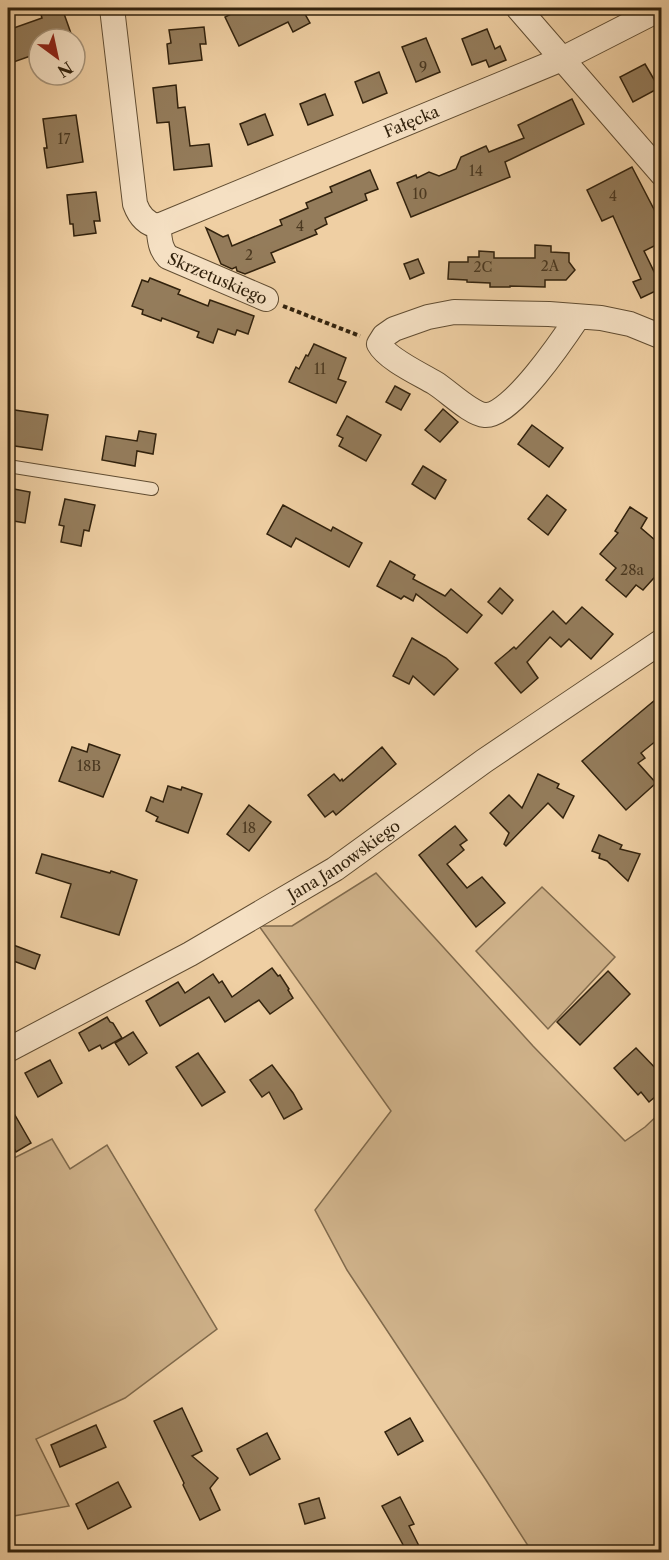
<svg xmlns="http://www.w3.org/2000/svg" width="669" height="1560" viewBox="0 0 669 1560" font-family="'Libre Caslon Text',serif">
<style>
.green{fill:#cfb28a;stroke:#806a4c;stroke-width:1.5}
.building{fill:#947c5b;stroke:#32220d;stroke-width:1.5}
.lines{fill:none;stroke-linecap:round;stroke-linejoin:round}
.lane-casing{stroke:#614d32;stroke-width:14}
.street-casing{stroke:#614d32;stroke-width:26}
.path{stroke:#32220d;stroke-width:4;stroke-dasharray:4.5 3;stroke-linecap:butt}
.lane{stroke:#f5e0c3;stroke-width:12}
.street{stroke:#f5e0c3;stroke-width:24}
.labels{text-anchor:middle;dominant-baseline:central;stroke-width:4.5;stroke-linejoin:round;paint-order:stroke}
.number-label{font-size:14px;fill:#4a3820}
.street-label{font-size:16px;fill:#32220d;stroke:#f5e0c3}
</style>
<rect width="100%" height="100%" fill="#efcfa3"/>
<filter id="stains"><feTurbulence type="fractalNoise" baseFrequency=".00333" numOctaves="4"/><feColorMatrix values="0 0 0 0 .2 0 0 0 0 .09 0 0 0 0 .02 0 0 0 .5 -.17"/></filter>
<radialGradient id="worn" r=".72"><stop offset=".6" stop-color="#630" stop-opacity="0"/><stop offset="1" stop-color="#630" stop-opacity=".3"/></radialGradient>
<g class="green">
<polygon points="376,873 533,1046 625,1141 645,1127 661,1112 661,1552 532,1552 486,1480 347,1270 315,1210 391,1111 259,926 292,926"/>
<polygon points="542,887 615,957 548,1029 476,951"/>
<polygon points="52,1139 70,1169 107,1145 217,1329 125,1398 36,1439 69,1506 8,1517 8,1161"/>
</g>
<g class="building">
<polygon points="51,8 62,8 73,39 39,39 39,53 8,64 8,30 42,18 40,11"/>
<polygon points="243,8 318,8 305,14 310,23 293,32 288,22 239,46 225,17"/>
<polygon points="204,27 206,44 200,44 202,60 169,64 167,44 171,43 169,30"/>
<polygon points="487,29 495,49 500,46 506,60 489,67 486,60 472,65 462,39"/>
<polygon points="426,38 440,72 416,82 402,47"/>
<polygon points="645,64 659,88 633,102 620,77"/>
<polygon points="379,72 387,93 363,103 355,82"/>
<polygon points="176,85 178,108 185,107 190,146 209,144 212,166 174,170 169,122 157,123 153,88"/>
<polygon points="325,94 333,115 308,125 300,104"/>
<polygon points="572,99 584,124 505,162 510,177 411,217 397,183 416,175 417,178 429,172 439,176 456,169 461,157 486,146 489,152 524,138 518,125"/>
<polygon points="265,114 273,135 248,145 240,124"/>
<polygon points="76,115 83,162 47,168 44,148 47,148 43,119"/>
<polygon points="632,167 657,215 662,213 662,242 644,251 662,288 641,298 633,282 641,279 613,216 602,221 587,190"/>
<polygon points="370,170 378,189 365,194 367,200 325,218 327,224 315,230 317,234 271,253 275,262 245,274 237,271 236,267 232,269 221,264 206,228 223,237 228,235 232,246 282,225 280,220 308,208 306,203 332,192 330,187"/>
<polygon points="96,192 100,221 94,221 96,233 74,236 73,224 70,224 67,195"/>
<polygon points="535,245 551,246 551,252 569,253 569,262 575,270 566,280 545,280 545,287 510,286 510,287 490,287 490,283 467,282 467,280 448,279 449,262 468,262 468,257 479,257 479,251 494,252 494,258 535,258"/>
<polygon points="418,259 424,273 410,279 404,264"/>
<polygon points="150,278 180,290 178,294 208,306 210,300 254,316 248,334 237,330 235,335 218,329 213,343 197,337 199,332 162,318 161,321 142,314 143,310 132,306 142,280 148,282"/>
<polygon points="314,344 346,358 338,379 346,382 336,403 289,382 296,367 299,369 306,355 308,356"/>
<polygon points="395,386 410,394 401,410 386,402"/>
<polygon points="8,409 48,415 42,450 8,445"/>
<polygon points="443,409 458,422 440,442 425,430"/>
<polygon points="347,416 381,435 366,461 339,446 343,438 337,435"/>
<polygon points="532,425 563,448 549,467 518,444"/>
<polygon points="139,431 156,434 153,454 137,451 135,466 102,460 106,436 137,441"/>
<polygon points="423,466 446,480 435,499 412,484"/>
<polygon points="14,489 30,492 25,523 8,520 8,496 12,497"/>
<polygon points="547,495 566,510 548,535 528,519"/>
<polygon points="65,499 95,505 89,531 84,530 81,546 61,542 64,526 59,525"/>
<polygon points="283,505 331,531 333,527 362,543 349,567 296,538 291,547 267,534"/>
<polygon points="630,507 647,518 641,528 662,546 655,555 662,561 662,569 643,590 636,585 626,597 606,580 616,568 600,554 618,533 615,531"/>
<polygon points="390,561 415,575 413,579 445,596 451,589 482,615 467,633 416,594 413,601 404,596 401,599 377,586"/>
<polygon points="500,588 513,600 502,614 488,602"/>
<polygon points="582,607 613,634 591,659 569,639 561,647 550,637 527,662 538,678 521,693 495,663 514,647 516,649 553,611 566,624"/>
<polygon points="412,638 446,658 458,669 434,695 413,676 409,684 393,676"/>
<polygon points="655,700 662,708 662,736 641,753 645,758 638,763 656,783 626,810 582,761"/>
<polygon points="89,744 120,755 103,797 59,781 72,747 87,752"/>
<polygon points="382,747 396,764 336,815 333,811 325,817 308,795 334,774 340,781 342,779 343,781"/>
<polygon points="538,774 559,784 557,788 574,796 563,818 548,803 506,846 504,844 509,833 490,813 509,795 522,808"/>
<polygon points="168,786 181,790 182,787 202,794 188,833 156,821 158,817 146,811 151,797 163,802"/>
<polygon points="249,805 271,822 249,851 227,834"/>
<polygon points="455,826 467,840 460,845 464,850 447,864 467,888 482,877 505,903 476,927 419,855"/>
<polygon points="599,835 622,845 620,849 640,854 628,881 607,861 599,858 600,854 592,851"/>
<polygon points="42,854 110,873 111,871 137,880 119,935 61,917 71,884 36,873"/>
<polygon points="8,943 40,955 35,969 8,959"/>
<polygon points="272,968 278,976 280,975 289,989 288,990 293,998 270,1014 259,1000 225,1022 209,997 160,1026 146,1001 178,982 185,993 213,974 219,983 222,981 232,997"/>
<polygon points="608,971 630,994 580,1045 557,1022"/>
<polygon points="107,1017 110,1022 113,1023 122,1038 102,1049 100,1045 89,1051 79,1033"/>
<polygon points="133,1032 147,1053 129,1065 115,1043"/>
<polygon points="636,1048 662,1075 662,1091 649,1102 641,1092 638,1095 614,1068"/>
<polygon points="198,1053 225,1092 202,1106 176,1067"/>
<polygon points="50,1060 62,1083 38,1097 25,1073"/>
<polygon points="272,1065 293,1093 302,1109 284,1119 269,1092 262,1097 250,1080"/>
<polygon points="8,1103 31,1143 16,1152 8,1136"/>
<polygon points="182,1408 202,1451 192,1456 218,1478 210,1488 220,1510 200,1520 183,1485 184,1483 154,1421"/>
<polygon points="410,1418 423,1441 398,1455 385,1432"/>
<polygon points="96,1425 106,1447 60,1467 51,1445"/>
<polygon points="267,1433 280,1459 250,1475 237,1449"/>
<polygon points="118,1482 131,1507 88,1529 76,1504"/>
<polygon points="400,1497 414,1524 409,1526 422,1552 407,1552 382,1506"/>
<polygon points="319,1498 325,1518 305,1524 299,1504"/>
</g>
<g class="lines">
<defs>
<polyline id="lane" points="8,466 152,489"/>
<g id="street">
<path id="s1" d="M112 8 135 204C139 215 146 224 158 226 160 237 159 248 168 257L266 299"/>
<polyline points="518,8 662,174"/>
<path id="s2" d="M158 226 562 59 662 8"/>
<path d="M578 317C564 338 511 417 485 415 471 414 448 391 435 383 420 374 387 359 379 344L384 336 394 329 428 317 454 312 549 314 601 318 630 324 662 337"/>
<path id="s3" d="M8 1050 190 954 335 869 484 761 662 641"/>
</g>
</defs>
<use href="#lane" class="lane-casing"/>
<use href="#street" class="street-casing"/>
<polyline class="path" points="283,306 360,336"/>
<use href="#lane" class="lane"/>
<use href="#street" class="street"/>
</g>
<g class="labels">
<g class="number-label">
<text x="423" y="67">9</text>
<text x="64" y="139">17</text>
<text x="476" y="171">14</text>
<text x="420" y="194">10</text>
<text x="613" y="196">4</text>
<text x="300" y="226">4</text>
<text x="249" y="255">2</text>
<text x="550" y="266">2A</text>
<text x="483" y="267">2C</text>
<text x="320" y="369">11</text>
<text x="632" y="570">28a</text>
<text x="89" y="766">18B</text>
<text x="249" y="828">18</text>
</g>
<g class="street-label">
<text stroke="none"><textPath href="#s2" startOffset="274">Fałęcka</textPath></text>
<text stroke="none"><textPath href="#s1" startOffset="318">Skrzetuskiego</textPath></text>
<text stroke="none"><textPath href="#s3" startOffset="386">Jana Janowskiego</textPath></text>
</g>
</g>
<rect width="669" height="1560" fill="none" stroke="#efcfa3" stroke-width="30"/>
<rect x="9" y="9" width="651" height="1542" fill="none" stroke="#32220d" stroke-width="3"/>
<rect x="15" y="15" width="639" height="1530" fill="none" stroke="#32220d" stroke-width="1.5"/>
<g transform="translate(57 57) rotate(147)"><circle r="28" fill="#f5e0c3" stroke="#a7947a" stroke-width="1.5"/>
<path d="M0-4.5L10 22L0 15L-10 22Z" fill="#8f2418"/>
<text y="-9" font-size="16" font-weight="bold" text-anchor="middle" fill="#32220d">N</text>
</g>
<rect width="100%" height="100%" filter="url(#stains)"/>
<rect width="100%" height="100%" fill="url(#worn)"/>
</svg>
